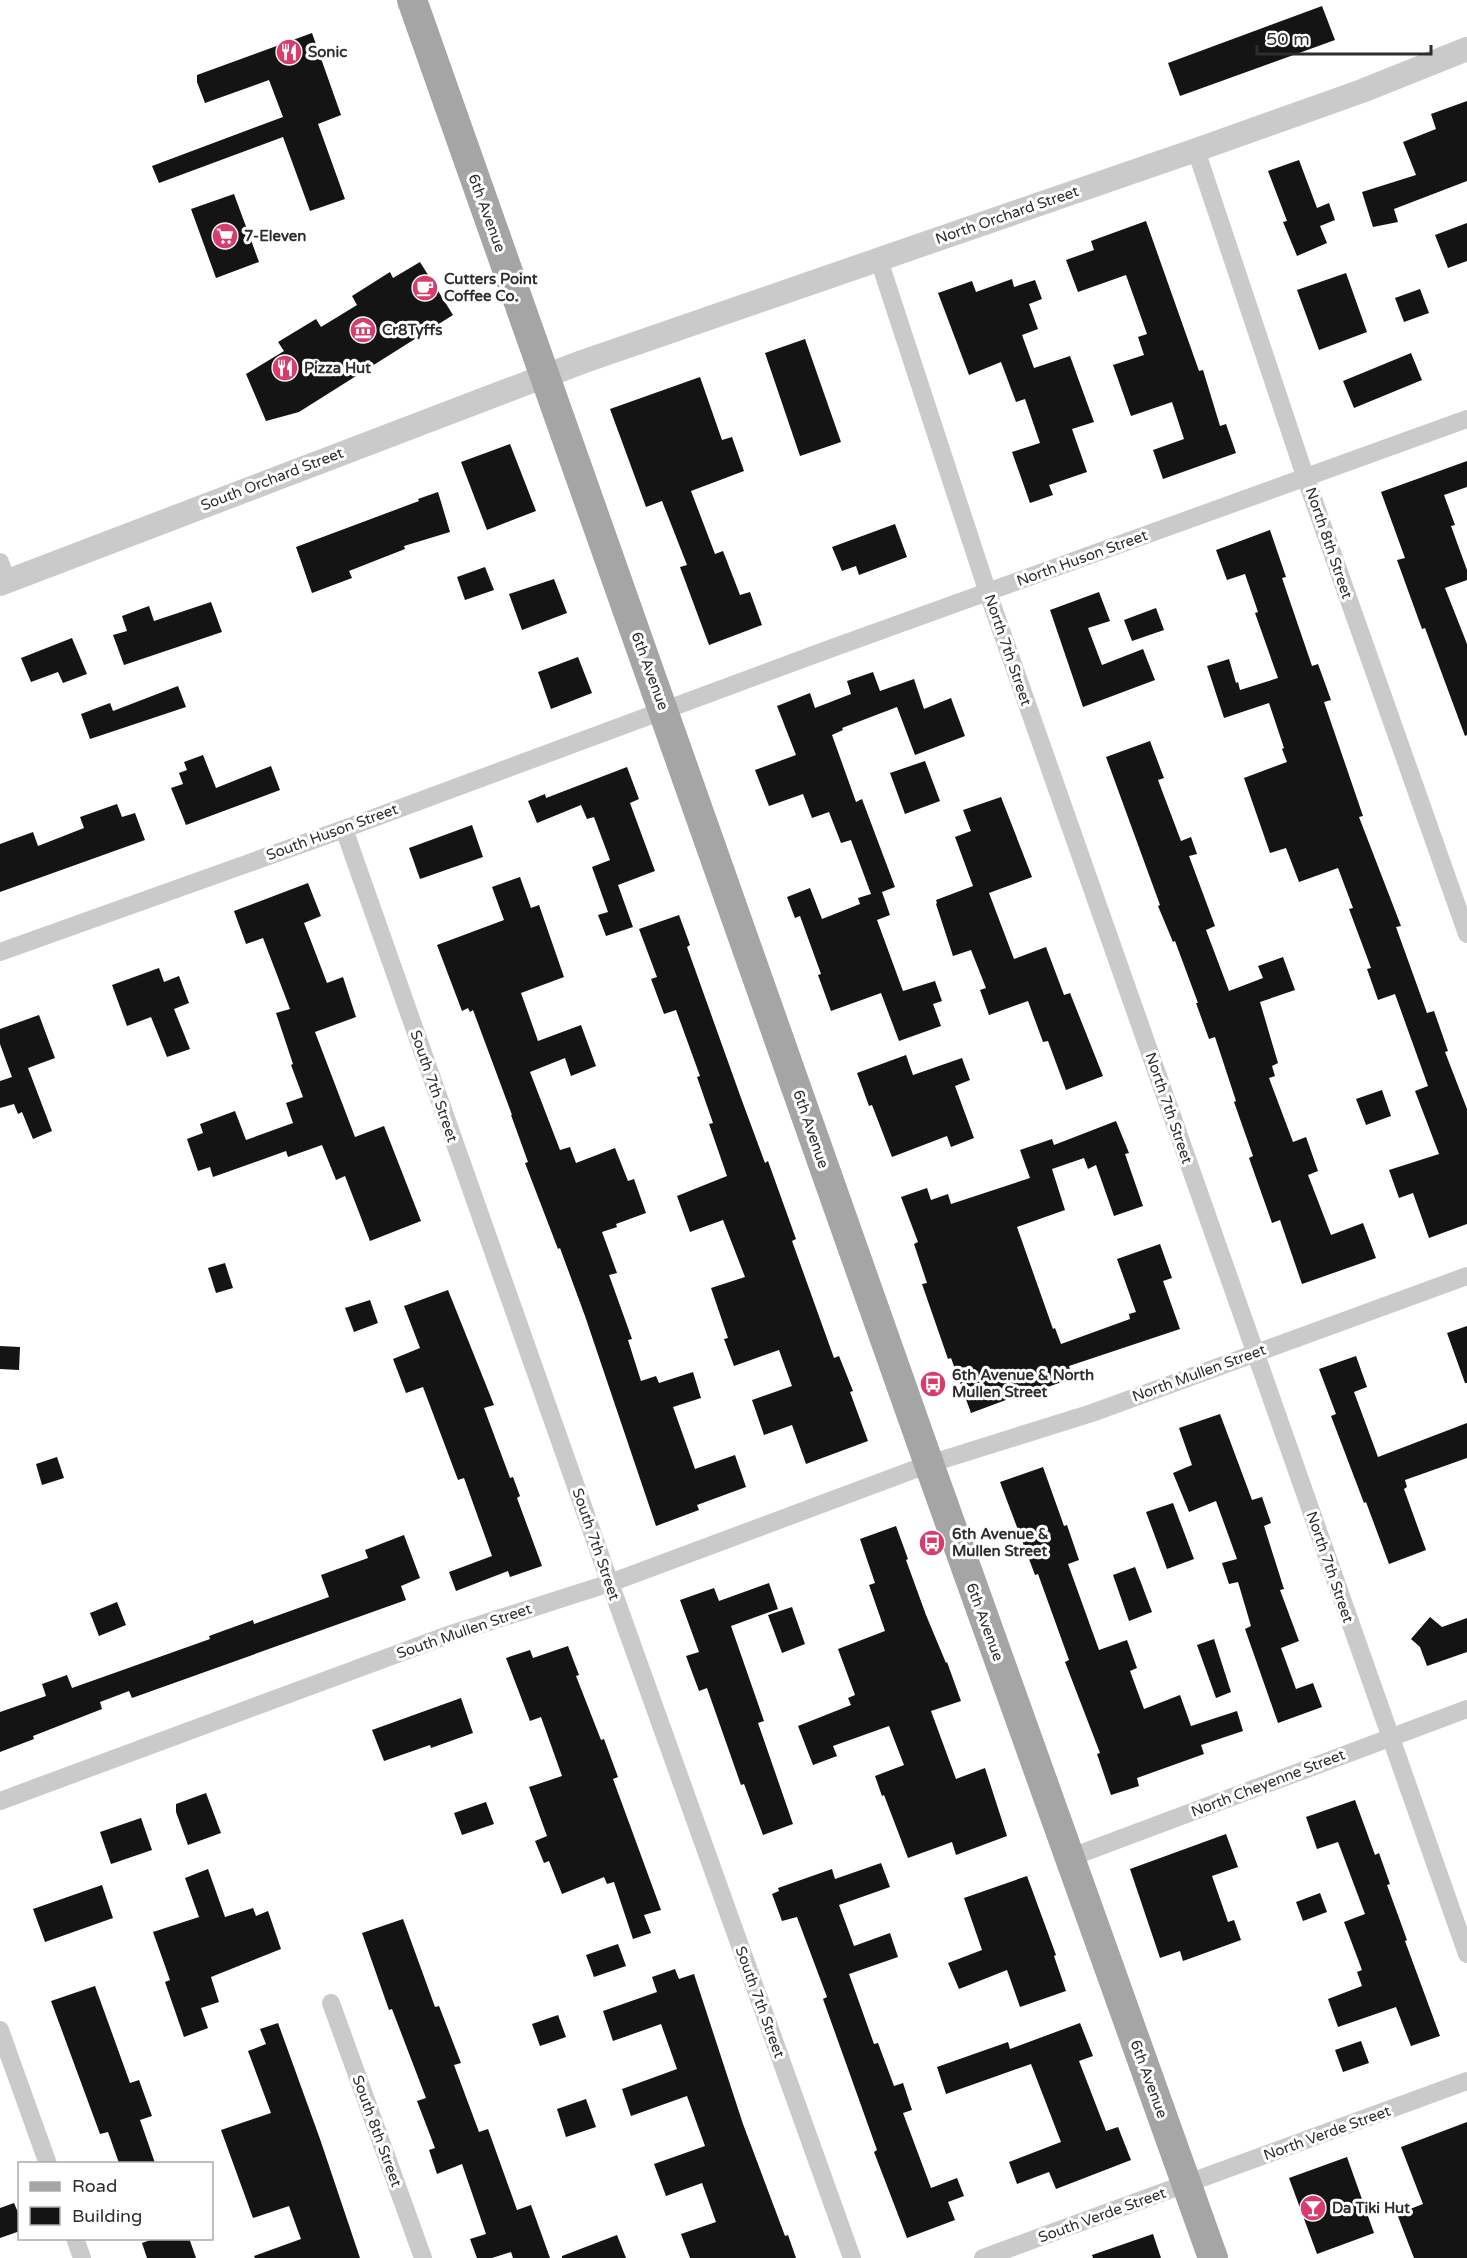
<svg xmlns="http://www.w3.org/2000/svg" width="1467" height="2258" viewBox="0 0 1467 2258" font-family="'Varela Round',sans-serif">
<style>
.building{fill:#141414}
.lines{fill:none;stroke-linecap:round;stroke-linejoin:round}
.minor{stroke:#cacaca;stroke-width:18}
.tertiary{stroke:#cacaca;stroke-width:24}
.primary{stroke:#a5a5a5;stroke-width:30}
.labels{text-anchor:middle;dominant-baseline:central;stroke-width:6;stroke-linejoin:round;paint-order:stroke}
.poi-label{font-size:15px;font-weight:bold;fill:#2d2d2d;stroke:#fff;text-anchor:start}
.street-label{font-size:15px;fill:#2d2d2d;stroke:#fff}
</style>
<rect width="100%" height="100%" fill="#fff"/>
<g class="building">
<polygon points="1322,6 1335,40 1180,96 1168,63"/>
<polygon points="312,33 341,115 318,124 345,199 310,211 283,137 159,183 152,166 283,117 269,80 205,103 197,82 197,75"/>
<polygon points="1467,101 1467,181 1394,209 1398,222 1373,227 1362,192 1416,175 1403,142 1436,129 1431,114"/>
<polygon points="1299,160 1317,208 1329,203 1335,220 1320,226 1327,243 1297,256 1283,222 1287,221 1268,171"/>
<polygon points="234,194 259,262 216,278 191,209"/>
<polygon points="1146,221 1199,371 1203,370 1220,426 1226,424 1236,453 1163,479 1153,450 1184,439 1172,402 1131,416 1113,365 1144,355 1138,337 1147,334 1126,275 1078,292 1066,260 1094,250 1091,241"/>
<polygon points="1467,223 1467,261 1448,268 1435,235"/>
<polygon points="420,262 453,315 299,412 266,421 246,374 284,351 278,342 316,319 321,327 357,305 352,296 390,272 393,278"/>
<polygon points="1346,273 1367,332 1319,350 1297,290"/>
<polygon points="1012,279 1014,287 1035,280 1042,299 1029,304 1038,329 1022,335 1034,368 1070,356 1094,422 1072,429 1087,472 1049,485 1053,495 1030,503 1012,452 1040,443 1025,399 1016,402 1001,362 969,375 938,293 972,281 976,292"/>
<polygon points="1420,289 1429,313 1404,322 1395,298"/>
<polygon points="805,339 841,442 800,456 765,353"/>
<polygon points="1411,353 1422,380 1354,408 1343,381"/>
<polygon points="700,377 722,440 732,437 744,471 691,491 715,554 723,551 740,595 750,592 762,625 709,645 680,567 687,565 662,501 646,507 610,409"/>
<polygon points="510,444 536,511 487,530 461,462"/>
<polygon points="1467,461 1467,487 1444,495 1455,525 1451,526 1467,570 1467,580 1445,588 1467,644 1467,735 1465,736 1425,628 1422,629 1397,560 1405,558 1381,492"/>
<polygon points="438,492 450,532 404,546 405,549 349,571 352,578 312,593 296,547 419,501 418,499"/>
<polygon points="895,524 907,557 859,575 856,566 842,571 832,547"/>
<polygon points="1270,530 1286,577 1282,578 1312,666 1318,664 1331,700 1324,702 1363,816 1359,817 1401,926 1396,927 1427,1013 1434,1011 1448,1051 1445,1052 1467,1109 1467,1224 1429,1238 1413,1193 1399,1198 1389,1170 1439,1154 1415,1091 1428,1086 1395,994 1378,1000 1367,969 1371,968 1349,909 1353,908 1338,868 1299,882 1286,848 1270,853 1244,778 1287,762 1282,749 1284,748 1269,703 1224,718 1207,666 1229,659 1236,683 1238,682 1240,690 1278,678 1255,613 1258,612 1245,574 1227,580 1216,550"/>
<polygon points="485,567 494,590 465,600 457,577"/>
<polygon points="554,579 567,613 522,630 509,594"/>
<polygon points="1099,592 1110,621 1088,628 1102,665 1143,649 1155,680 1083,707 1050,610"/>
<polygon points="211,602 222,632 124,665 113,635 127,631 122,616 149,606 154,621"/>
<polygon points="1156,608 1164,630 1132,641 1124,620"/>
<polygon points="72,638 87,674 63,683 58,672 31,682 21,658"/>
<polygon points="578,657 592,693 551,709 538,672"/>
<polygon points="873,672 880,691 914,679 924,709 951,698 965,736 915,755 897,707 842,728 843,730 832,735 856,802 862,799 895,887 882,892 890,915 877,920 903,991 935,981 942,1001 933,1004 941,1026 899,1041 881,993 831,1011 818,975 821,974 800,916 795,918 787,897 810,888 822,919 860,904 858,898 871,894 851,840 841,843 829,812 812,818 803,794 769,806 755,770 796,755 777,706 810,693 815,708 851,694 847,681"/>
<polygon points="178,686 186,707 90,739 81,714 110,703 113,711"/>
<polygon points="1150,741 1164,778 1158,780 1181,841 1191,837 1197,854 1189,856 1215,926 1206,930 1229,991 1263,978 1258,966 1283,957 1295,990 1260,1002 1278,1063 1272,1066 1275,1076 1269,1078 1293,1142 1306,1137 1318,1171 1308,1175 1331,1235 1363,1223 1376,1258 1302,1284 1280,1220 1272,1223 1249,1158 1253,1156 1234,1102 1236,1101 1215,1037 1209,1039 1196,1003 1198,1003 1175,941 1173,942 1158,906 1160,905 1106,757"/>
<polygon points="203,755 216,788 271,766 280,790 186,825 171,788 183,784 179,773 187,770 184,762"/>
<polygon points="925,761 940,801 905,814 890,773"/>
<polygon points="627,767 639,799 630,803 655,871 618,885 633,927 606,936 598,915 608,912 592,867 610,860 594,817 587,819 581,805 537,823 528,801 545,794 546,798"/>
<polygon points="1001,797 1032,877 989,893 1014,959 1046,947 1064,995 1070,993 1103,1076 1066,1090 1048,1041 1043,1042 1028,1001 989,1015 980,990 986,988 971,950 953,956 936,904 937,903 936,900 973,886 955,837 971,831 963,810"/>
<polygon points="117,804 122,817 135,813 145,840 0,892 0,844 33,832 38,846 84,828 80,817"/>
<polygon points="472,825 483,857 420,879 409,848"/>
<polygon points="520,877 531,908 539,905 564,977 521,993 538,1041 581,1025 596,1066 571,1076 565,1058 530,1072 560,1150 570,1147 576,1163 615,1148 628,1181 634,1179 646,1213 616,1224 617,1227 602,1232 617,1273 609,1275 632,1339 628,1340 641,1381 656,1376 659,1383 693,1372 701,1398 673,1407 695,1469 735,1455 746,1487 697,1505 699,1510 656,1526 585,1316 560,1248 558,1249 525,1163 528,1162 511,1115 512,1115 473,1010 470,1012 468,1008 462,1011 437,945 504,920 492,887"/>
<polygon points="308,883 321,916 304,923 327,983 343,977 356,1017 315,1032 355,1137 384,1126 421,1221 370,1241 345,1176 336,1180 322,1145 288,1157 286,1151 213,1177 210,1167 198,1171 187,1139 203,1133 200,1124 235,1111 246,1140 293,1123 286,1103 303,1097 291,1065 293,1064 276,1013 290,1009 263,938 246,944 234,911"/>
<polygon points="679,915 690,945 687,947 741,1098 765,1163 768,1161 796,1239 792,1241 834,1358 839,1356 853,1391 850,1392 868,1441 806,1464 792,1425 764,1435 752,1400 792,1386 779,1350 734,1366 724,1339 728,1338 711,1288 745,1277 723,1220 690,1232 677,1196 727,1176 709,1124 713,1123 697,1077 700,1076 676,1010 664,1014 651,979 657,977 639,929"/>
<polygon points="159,968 164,982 179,976 189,1003 174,1009 190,1049 167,1057 151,1017 127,1026 112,985"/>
<polygon points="39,1015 55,1058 28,1068 52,1131 33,1139 22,1112 18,1114 14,1104 0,1108 0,1081 12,1077 0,1044 0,1029"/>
<polygon points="906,1055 913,1075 962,1058 970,1080 955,1086 974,1138 951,1147 947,1136 892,1157 872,1105 869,1106 857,1073"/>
<polygon points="1382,1090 1391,1116 1366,1125 1356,1099"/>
<polygon points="1116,1121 1129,1153 1125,1154 1143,1206 1114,1216 1096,1165 1088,1169 1084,1158 1052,1169 1065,1210 1017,1227 1053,1329 1055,1328 1061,1344 1130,1319 1129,1314 1136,1312 1117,1259 1160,1244 1172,1278 1163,1281 1180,1329 1069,1366 1073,1378 1045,1388 1044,1386 971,1413 951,1358 948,1359 922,1284 927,1283 914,1244 918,1242 901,1197 927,1188 931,1200 948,1194 951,1204 1030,1178 1020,1150 1052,1139 1054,1145"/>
<polygon points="225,1263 233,1288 216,1293 208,1268"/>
<polygon points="448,1290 494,1405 484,1408 510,1478 513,1477 520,1496 517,1498 542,1566 510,1577 508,1571 456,1591 449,1572 492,1556 464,1478 458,1480 423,1387 406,1393 393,1359 420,1348 404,1306"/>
<polygon points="370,1300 378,1323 354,1332 345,1308"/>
<polygon points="1467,1326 1467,1383 1465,1383 1447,1333"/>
<polygon points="0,1346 20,1347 19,1370 0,1369"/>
<polygon points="1356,1356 1367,1387 1354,1392 1378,1457 1467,1423 1467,1458 1405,1480 1407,1487 1404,1489 1426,1550 1389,1564 1366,1502 1364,1503 1331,1416 1336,1414 1319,1369"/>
<polygon points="1220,1414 1252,1500 1262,1497 1271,1523 1264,1526 1284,1589 1280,1590 1299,1641 1281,1648 1296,1689 1313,1683 1322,1707 1278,1723 1245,1629 1251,1626 1238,1582 1229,1584 1222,1563 1237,1559 1216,1501 1189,1512 1173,1473 1192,1465 1179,1428"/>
<polygon points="57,1457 64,1478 42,1485 36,1464"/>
<polygon points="1043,1467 1064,1526 1067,1525 1079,1560 1068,1564 1099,1650 1127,1640 1137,1668 1130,1671 1144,1709 1180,1695 1191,1726 1237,1711 1243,1731 1201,1745 1204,1754 1137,1778 1139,1786 1111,1795 1097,1754 1100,1753 1065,1662 1069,1660 1038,1574 1035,1575 1000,1482"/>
<polygon points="1173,1503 1194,1559 1167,1569 1146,1512"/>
<polygon points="896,1526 908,1559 906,1560 926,1615 946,1663 947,1662 961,1701 931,1711 956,1779 985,1768 1007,1836 956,1855 952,1842 908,1858 884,1795 882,1796 875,1776 904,1765 889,1726 833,1746 837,1756 813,1765 798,1726 851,1705 848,1698 855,1695 838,1649 885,1631 869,1585 875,1583 860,1539"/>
<polygon points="404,1535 420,1578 401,1586 406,1600 132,1698 129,1691 100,1702 102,1709 33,1736 34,1739 0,1752 0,1712 46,1696 42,1684 67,1675 72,1688 210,1639 209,1636 253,1620 254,1624 329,1597 321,1575 368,1558 365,1550"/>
<polygon points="1135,1567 1152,1612 1129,1621 1113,1575"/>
<polygon points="769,1583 778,1609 731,1626 764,1721 758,1723 793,1824 763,1835 744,1784 741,1785 707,1688 699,1691 686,1656 699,1652 680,1600 714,1588 719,1601"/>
<polygon points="117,1602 126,1625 99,1636 90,1613"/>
<polygon points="792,1607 805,1644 782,1653 768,1615"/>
<polygon points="1430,1617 1442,1627 1467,1618 1467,1652 1427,1666 1420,1647 1411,1639"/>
<polygon points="1214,1639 1231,1692 1216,1698 1197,1645"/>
<polygon points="568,1646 579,1675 576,1676 601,1740 604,1739 618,1777 613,1779 661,1910 644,1915 651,1933 633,1939 614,1882 607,1884 604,1877 562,1894 549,1861 544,1863 535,1841 547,1836 529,1787 562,1776 541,1717 530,1721 506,1658 530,1650 533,1658"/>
<polygon points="461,1698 473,1733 431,1748 430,1745 384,1761 372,1730"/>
<polygon points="206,1793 221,1833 188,1845 176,1812 176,1804"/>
<polygon points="1355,1800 1375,1855 1379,1853 1390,1884 1387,1885 1407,1940 1405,1941 1440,2036 1411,2046 1396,2007 1338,2027 1328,1999 1362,1986 1357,1972 1362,1970 1344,1922 1365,1914 1338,1842 1317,1849 1306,1817"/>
<polygon points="486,1802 494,1824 462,1835 454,1813"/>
<polygon points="141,1818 152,1850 111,1864 100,1832"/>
<polygon points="1226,1834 1238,1867 1212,1876 1228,1922 1234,1920 1241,1940 1183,1961 1180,1951 1160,1958 1130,1869"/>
<polygon points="881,1863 890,1887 839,1905 854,1946 890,1933 898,1957 849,1974 874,2044 878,2043 894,2086 903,2083 912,2110 903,2113 931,2188 957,2178 964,2196 948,2202 955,2220 907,2238 874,2152 877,2150 823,1999 827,1997 797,1917 782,1921 772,1894 779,1891 778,1888 832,1869 835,1879"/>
<polygon points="208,1869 225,1917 253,1908 256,1916 268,1911 281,1949 211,1977 219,2002 201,2008 208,2028 184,2037 165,1982 170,1980 153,1932 199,1917 185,1878"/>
<polygon points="1027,1876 1056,1955 1054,1956 1066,1991 1020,2007 1007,1970 959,1989 948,1963 982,1950 964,1898"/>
<polygon points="102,1885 113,1918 45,1942 33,1909"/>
<polygon points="1320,1893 1327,1912 1303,1921 1296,1902"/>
<polygon points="403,1919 435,2007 439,2006 461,2063 454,2065 479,2132 488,2129 517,2210 531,2205 550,2258 513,2258 511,2252 492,2258 477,2258 470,2239 486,2234 462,2164 437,2174 429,2150 435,2148 417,2101 426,2098 392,2009 389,2010 362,1933"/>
<polygon points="618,1944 626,1966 594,1977 586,1955"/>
<polygon points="675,1969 679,1979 694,1974 743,2124 785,2236 788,2235 796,2258 690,2258 681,2234 716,2222 702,2183 666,2196 654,2164 705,2146 687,2096 631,2116 622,2089 677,2069 661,2024 613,2041 603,2011 657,1992 652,1977"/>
<polygon points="95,1986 130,2083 139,2080 152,2116 140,2120 155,2163 119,2163 108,2132 100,2134 51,2001"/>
<polygon points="558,2015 566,2037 540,2046 532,2024"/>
<polygon points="278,2023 320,2139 360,2258 255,2258 254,2256 301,2239 289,2206 253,2218 221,2130 271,2113 248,2051 266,2044 260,2029"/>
<polygon points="1080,2023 1093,2056 1079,2061 1106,2131 1118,2127 1131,2160 1056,2189 1049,2172 1017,2184 1009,2162 1061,2142 1031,2064 946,2094 937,2067 1008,2042 1010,2049"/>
<polygon points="1361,2041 1369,2063 1343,2072 1335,2050"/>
<polygon points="586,2099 596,2127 566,2137 557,2109"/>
<polygon points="1467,2122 1467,2258 1414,2258 1397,2214 1423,2204 1401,2147"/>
<polygon points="1347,2157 1374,2233 1317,2254 1289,2178"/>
<polygon points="14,2203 20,2217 20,2231 0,2238 0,2208"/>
<polygon points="1153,2234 1161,2258 1093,2258 1092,2255"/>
<polygon points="617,2235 626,2258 562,2258 562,2256"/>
<polygon points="156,2238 189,2238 196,2258 147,2258 142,2243"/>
</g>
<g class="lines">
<g class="minor">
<polyline points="1196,150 1305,476 1467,934"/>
<polyline points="879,260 988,593 1467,1954"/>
<polyline points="0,562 7,581"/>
<polyline points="344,829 610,1583 852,2258"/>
<polyline points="0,952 344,829 824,651 1467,419"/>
<polyline points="0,1801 451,1634 610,1583 929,1464 1092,1413 1467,1276"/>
<polyline points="1069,1858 1467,1709"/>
<polyline points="331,2003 423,2258"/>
<polyline points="0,2030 48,2164"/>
<polyline points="75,2238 82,2258"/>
<polyline points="983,2258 1467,2081"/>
</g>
<polyline class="tertiary" points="0,584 582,362 1196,150 1362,91 1467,49"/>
<polyline class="primary" points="412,0 929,1464 1213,2258"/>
</g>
<defs>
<symbol id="restaurant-disc" viewBox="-11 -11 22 22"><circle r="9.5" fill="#d83c6c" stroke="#fff"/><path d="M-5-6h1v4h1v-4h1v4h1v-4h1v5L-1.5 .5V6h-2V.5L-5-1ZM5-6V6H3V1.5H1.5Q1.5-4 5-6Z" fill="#fff"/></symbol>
<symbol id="supermarket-disc" viewBox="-11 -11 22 22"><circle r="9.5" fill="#d83c6c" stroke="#fff"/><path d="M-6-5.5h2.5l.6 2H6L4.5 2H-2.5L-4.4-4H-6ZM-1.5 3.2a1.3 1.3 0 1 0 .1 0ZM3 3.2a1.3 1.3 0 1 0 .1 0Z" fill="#fff"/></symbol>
<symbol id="cafe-disc" viewBox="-11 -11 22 22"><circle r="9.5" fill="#d83c6c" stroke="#fff"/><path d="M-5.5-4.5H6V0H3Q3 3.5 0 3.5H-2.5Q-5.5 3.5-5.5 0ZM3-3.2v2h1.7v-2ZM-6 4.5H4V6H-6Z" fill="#fff"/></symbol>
<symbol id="museum-disc" viewBox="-11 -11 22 22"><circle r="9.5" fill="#d83c6c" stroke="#fff"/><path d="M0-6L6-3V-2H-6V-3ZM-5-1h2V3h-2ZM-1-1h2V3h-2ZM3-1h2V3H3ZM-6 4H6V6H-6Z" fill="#fff"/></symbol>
<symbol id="bus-disc" viewBox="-11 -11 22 22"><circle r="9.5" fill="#d83c6c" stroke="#fff"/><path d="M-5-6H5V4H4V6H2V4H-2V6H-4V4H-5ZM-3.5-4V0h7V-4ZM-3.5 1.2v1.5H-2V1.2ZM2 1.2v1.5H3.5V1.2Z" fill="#fff"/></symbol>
<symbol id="bar-disc" viewBox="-11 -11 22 22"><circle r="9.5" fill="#d83c6c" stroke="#fff"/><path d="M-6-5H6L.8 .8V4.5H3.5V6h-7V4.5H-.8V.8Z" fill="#fff"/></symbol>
</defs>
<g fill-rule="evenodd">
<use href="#restaurant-disc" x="274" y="37" width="30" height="30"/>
<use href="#supermarket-disc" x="210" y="221" width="30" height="30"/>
<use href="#cafe-disc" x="410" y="273" width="30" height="30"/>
<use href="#museum-disc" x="348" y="315" width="30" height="30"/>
<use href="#restaurant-disc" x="270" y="353" width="30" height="30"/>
<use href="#bus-disc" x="918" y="1369" width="30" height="30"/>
<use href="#bus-disc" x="917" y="1528" width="30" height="30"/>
<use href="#bar-disc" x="1298" y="2193" width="30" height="30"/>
</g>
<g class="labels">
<g class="poi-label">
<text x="308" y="52">Sonic</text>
<text x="244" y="236">7-Eleven</text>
<text x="444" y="279">Cutters Point<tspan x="444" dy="17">Coffee Co.</tspan></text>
<text x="382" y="330">Cr8Tyffs</text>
<text x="304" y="368">Pizza Hut</text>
<text x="952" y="1375">6th Avenue &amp; North<tspan x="952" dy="17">Mullen Street</tspan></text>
<text x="952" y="1534">6th Avenue &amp;<tspan x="952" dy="17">Mullen Street</tspan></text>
<text x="1332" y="2208">Da Tiki Hut</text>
</g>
<g class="street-label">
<text transform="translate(487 213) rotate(70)">6th Avenue</text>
<text transform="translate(1007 215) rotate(-19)">North Orchard Street</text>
<text transform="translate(272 479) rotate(-21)">South Orchard Street</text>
<text transform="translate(1329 543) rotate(71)">North 8th Street</text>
<text transform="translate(1082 558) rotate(-20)">North Huson Street</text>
<text transform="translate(1008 650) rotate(71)">North 7th Street</text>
<text transform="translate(650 671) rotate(70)">6th Avenue</text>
<text transform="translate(332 832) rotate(-20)">South Huson Street</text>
<text transform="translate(434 1086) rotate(71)">South 7th Street</text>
<text transform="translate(1169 1108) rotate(71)">North 7th Street</text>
<text transform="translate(811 1129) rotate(71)">6th Avenue</text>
<text transform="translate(1199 1373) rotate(-20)">North Mullen Street</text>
<text transform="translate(596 1544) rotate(71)">South 7th Street</text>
<text transform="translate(1330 1567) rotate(71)">North 7th Street</text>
<text transform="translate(985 1622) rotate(70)">6th Avenue</text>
<text transform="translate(464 1631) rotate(-19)">South Mullen Street</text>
<text transform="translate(1268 1783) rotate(-21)">North Cheyenne Street</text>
<text transform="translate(760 2002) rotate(70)">South 7th Street</text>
<text transform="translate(1149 2079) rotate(70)">6th Avenue</text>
<text transform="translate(377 2131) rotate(70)">South 8th Street</text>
<text transform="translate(1327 2133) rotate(-20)">North Verde Street</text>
<text transform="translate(1102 2215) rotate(-20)">South Verde Street</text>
</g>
</g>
<rect x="18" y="2162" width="195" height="78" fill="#ffffff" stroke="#ababab" stroke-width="1.5"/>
<rect x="30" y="2182" width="30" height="9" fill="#a5a5a5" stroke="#ababab" stroke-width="1.5"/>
<text x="72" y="2192" font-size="18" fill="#2d2d2d">Road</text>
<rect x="30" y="2207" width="30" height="18" fill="#141414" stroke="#ababab" stroke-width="1.5"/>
<text x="72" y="2222" font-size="18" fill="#2d2d2d">Building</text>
<path d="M1257 45v9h174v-9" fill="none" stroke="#2d2d2d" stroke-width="3"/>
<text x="1266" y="45" font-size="18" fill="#2d2d2d" stroke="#ffffff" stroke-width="4.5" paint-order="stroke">50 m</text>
</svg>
